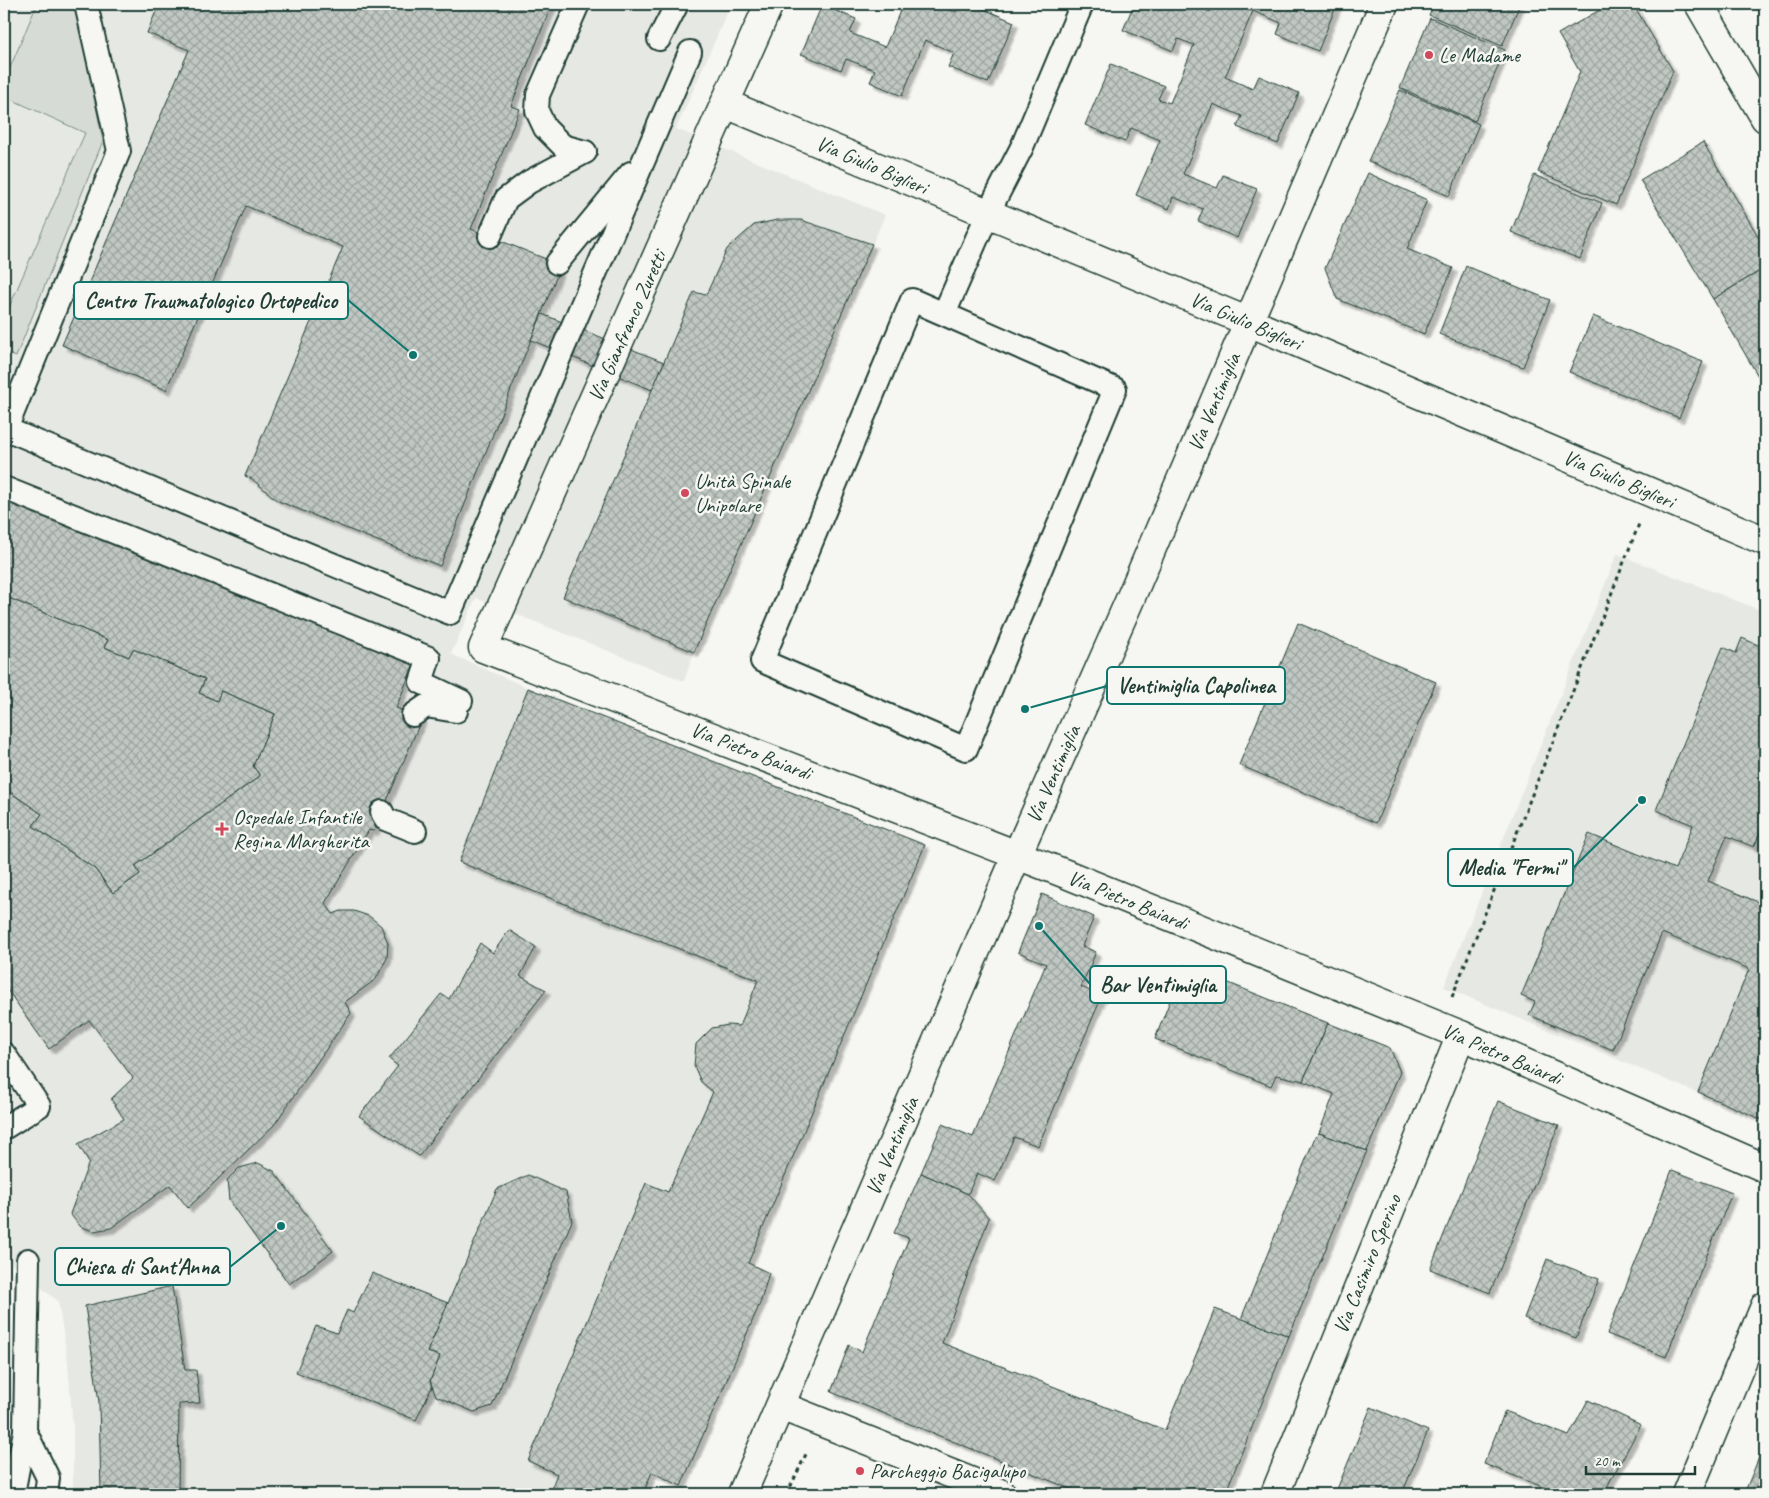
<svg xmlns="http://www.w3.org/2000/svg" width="1769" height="1498" viewBox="0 0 1769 1498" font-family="Caveat,sans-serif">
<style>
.built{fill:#e6e8e4}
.green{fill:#d6dbd6;stroke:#7a8c85}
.building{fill:url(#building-cross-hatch);stroke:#1f3d34;filter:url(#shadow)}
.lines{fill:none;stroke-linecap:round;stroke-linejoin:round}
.service-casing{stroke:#1f3d34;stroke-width:26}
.minor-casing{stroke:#1f3d34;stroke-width:31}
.tertiary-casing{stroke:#1f3d34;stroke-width:31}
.path{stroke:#1f3d34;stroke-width:3;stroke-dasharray:4 4;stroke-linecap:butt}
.service{stroke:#f6f6f2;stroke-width:22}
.minor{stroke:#f6f6f2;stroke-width:28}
.tertiary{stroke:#f6f6f2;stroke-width:28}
.poi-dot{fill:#d1495b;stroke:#f6f6f2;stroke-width:2}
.labels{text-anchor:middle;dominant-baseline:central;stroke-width:5;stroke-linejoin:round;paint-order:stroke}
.poi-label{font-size:21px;fill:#1f3d34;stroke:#f6f6f2;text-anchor:start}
.street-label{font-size:21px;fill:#1f3d34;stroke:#f6f6f2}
.leader{fill:none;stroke:#0f766e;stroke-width:2}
.callout-dot{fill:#0f766e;stroke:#f6f6f2;stroke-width:2}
.callout{fill:#f6f6f2;stroke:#0f766e;stroke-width:2}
.callout-label{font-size:22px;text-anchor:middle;font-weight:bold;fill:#1f3d34}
</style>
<defs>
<pattern id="building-cross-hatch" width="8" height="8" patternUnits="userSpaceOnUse" patternTransform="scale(1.25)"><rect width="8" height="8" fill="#c1c8c3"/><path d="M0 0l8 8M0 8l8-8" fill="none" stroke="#9ca49f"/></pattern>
<filter id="shadow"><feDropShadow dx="4.5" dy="4.5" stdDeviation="1" flood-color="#0004"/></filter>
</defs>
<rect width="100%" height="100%" fill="#f6f6f2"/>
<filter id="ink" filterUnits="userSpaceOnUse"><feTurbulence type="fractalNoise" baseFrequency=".02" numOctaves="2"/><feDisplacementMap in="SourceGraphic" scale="10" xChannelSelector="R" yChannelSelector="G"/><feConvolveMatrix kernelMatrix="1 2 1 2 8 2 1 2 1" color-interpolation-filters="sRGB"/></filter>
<g filter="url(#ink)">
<g class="built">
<polygon points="4,4 731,4 676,129 885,215 694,652 684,681 476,598 451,654 528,688 925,845 748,1262 769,1273 761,1301 681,1486 652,1472 643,1494 73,1494 73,1429 68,1362 58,1301 4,1258"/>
<polygon points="1617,554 1765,612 1765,1121 1444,987"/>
</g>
<polygon class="green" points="37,4 75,4 103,141 16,357 4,352 4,319 85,133 4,96 4,82"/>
<g class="building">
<polygon points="159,4 552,4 511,106 520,109 471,229 561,265 440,566 278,501 252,479 245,476 343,247 246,206 166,390 62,345 189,50 147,33"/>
<polygon points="903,4 946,4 945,8 956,12 959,4 972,4 1014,22 988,83 948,67 954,53 925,40 902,96 870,82 875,70 846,59 841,70 801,54 822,5 856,19 850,33 885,47"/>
<polygon points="1134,4 1193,4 1210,12 1213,4 1337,4 1318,51 1277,34 1281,23 1253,11 1225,77 1253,89 1259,76 1299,93 1278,144 1237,127 1242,116 1213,104 1183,174 1217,188 1223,175 1257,189 1237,238 1198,221 1203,209 1173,197 1169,209 1136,195 1160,140 1131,128 1125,142 1085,125 1111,64 1164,86 1158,99 1170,103 1194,45 1178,39 1173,51 1123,30"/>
<polygon points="1434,4 1520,4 1502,46 1429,15"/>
<polygon points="1610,4 1633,4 1673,71 1616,205 1538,172 1580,72 1558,34"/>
<polygon points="1430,18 1505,50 1475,121 1400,88"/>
<polygon points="1400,90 1479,124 1449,196 1368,161"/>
<polygon points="1703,142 1765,248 1765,268 1713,299 1640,180"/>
<polygon points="1368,173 1427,200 1407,249 1453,268 1424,334 1337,299 1325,268"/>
<polygon points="1534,175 1602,203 1580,259 1511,232"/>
<polygon points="777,220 801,220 872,244 694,652 563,597 694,292 706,295 727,249 754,225"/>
<polygon points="1466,266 1550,300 1523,367 1439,334"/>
<polygon points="1765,268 1765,388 1713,299"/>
<polygon points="542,314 664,362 652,390 531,340"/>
<polygon points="1593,316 1703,362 1679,418 1569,372"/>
<polygon points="4,493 417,656 396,708 422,718 374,831 369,830 325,903 333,914 341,911 354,911 369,916 381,926 388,943 387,958 376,979 345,1002 351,1013 274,1125 188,1208 170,1185 111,1228 94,1231 81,1227 70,1214 89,1162 78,1144 124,1119 111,1099 133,1078 89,1020 49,1049 9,992 4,988 4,788 42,814 33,826 95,869 113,893 140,874 135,866 260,776 253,766 275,714 221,691 217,701 199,693 205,679 133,649 129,657 104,647 108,640 4,596"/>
<polygon points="4,596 108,640 104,647 129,657 133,649 205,679 199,693 217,701 221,691 275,714 253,766 260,776 135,866 140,874 113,893 95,869 33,826 42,814 4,788"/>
<polygon points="1298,623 1436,682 1376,823 1239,765"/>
<polygon points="1742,638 1765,648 1765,821 1754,847 1727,836 1708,881 1765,905 1765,1121 1698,1092 1749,969 1662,933 1613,1050 1529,1015 1535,1002 1521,996 1589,834 1675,869 1693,825 1656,810 1723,647 1736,653"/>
<polygon points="528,688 925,845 748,1263 769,1273 761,1301 681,1486 652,1472 643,1494 549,1494 557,1474 528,1461 646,1183 668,1192 713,1092 701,1082 694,1066 696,1044 712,1028 728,1025 740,1026 758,980 459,862"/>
<polygon points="1042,894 1094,917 1082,946 1096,952 1081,987 1102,996 1038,1146 1014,1137 995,1181 977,1173 968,1194 921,1173 942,1124 973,1137 1046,964 1018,952"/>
<polygon points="509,930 536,947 520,976 546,990 419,1156 359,1116 398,1066 389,1059 441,994 449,999 480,943 493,953"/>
<polygon points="1184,965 1328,1023 1303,1081 1276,1075 1271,1086 1155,1039"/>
<polygon points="1328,1023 1390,1048 1400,1072 1367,1151 1319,1133 1334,1094 1303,1081"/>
<polygon points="1498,1101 1559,1125 1490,1293 1430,1269"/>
<polygon points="1319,1133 1367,1151 1289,1336 1241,1319 1315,1137"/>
<polygon points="258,1163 274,1171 333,1251 289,1284 229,1201 227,1180 239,1168"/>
<polygon points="1672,1170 1732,1193 1666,1357 1607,1334"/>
<polygon points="921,1173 968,1194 989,1218 942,1343 1165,1430 1215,1309 1289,1336 1225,1494 1083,1494 831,1392 849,1345 862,1352 909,1238 894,1233"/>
<polygon points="528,1175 566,1192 572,1221 492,1406 474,1412 436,1396 430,1381 440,1356 427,1352 497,1189"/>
<polygon points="1547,1259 1599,1279 1576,1338 1524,1318"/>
<polygon points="372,1273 448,1303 427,1352 440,1356 430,1381 432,1387 416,1420 296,1372 316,1326 337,1333 347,1310 353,1313"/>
<polygon points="172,1286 185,1370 196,1370 200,1403 179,1404 178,1494 101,1494 99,1402 85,1306"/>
<polygon points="1588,1400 1641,1425 1608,1485 1605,1494 1546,1494 1548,1489 1484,1464 1505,1411 1569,1436"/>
<polygon points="1371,1407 1428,1431 1402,1494 1335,1494"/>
<polygon points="1765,1443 1765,1463 1758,1460"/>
<polygon points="1758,1460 1765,1463 1765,1494 1744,1494"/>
</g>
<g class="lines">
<defs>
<g id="service">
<polyline points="86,4 119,151 6,429 450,613 690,52"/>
<polyline points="578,4 538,95 537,111 545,128 563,146 585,152"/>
<polyline points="659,39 677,4"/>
<polyline points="490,236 506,199 529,182 585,152"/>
<polyline points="557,263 631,173"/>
<polyline points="944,314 912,300 762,661 966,749 1115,389 944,314 988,213 1022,147 1082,4"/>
<polyline points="4,488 429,658 421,682 461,701"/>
<polyline points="413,715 426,706 456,711"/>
<polyline points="382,812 385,819 415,831"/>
<polyline points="4,1054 39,1106 4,1128"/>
<polyline points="25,1431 48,1478 46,1494"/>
<polyline points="13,1494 25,1431 28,1260"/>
</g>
<g id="minor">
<polyline points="769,4 483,648 1066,874 1461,1035 1765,1168"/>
<polyline points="1699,4 1765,118"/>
<polyline points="726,104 1249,322 1765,541"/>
<polyline points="781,1406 1002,1494"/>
<polyline points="1275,1494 1461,1035"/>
</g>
<g id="tertiary">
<polyline points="742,1494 1017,855 1128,604 1384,4"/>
<polyline points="1687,1494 1765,1306"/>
</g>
</defs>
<use href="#service" class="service-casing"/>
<use href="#minor" class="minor-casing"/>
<use href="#tertiary" class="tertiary-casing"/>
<g class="path">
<polyline points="1452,997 1639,524"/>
<polyline points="787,1494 807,1452"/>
</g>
<use href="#service" class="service"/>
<use href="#minor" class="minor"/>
<use href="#tertiary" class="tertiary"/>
</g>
</g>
<g class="poi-dot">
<circle cx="1429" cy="55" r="5"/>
<circle cx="685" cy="493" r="5"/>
<path d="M219.5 821.5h5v5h5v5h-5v5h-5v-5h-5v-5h5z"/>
<circle cx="860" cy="1471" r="5"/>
</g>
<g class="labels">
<g class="poi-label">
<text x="1439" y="55">Le Madame</text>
<text x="695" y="481">Unità Spinale<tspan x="695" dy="24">Unipolare</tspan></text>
<text x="233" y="817">Ospedale Infantile<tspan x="233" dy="24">Regina Margherita</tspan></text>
<text x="870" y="1471">Parcheggio Bacigalupo</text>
</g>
<g class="street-label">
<text transform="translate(872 165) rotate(23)">Via Giulio Biglieri</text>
<text transform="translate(1246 321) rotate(23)">Via Giulio Biglieri</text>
<text transform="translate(627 326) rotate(-66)">Via Gianfranco Zuretti</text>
<text transform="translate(1214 402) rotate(-67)">Via Ventimiglia</text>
<text transform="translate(1619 479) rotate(23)">Via Giulio Biglieri</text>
<text transform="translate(751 751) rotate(21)">Via Pietro Baiardi</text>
<text transform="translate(1053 774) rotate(-66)">Via Ventimiglia</text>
<text transform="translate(1128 900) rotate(22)">Via Pietro Baiardi</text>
<text transform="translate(1502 1054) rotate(23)">Via Pietro Baiardi</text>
<text transform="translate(892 1146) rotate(-67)">Via Ventimiglia</text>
<text transform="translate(1367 1264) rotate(-68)">Via Casimiro Sperino</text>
</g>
</g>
<path class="leader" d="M413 355L348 300M1025 709L1107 686M1642 800L1573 868M1039 926L1090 984M281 1226L230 1267"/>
<g class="callout-dot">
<circle cx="413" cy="355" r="5"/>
<circle cx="1025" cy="709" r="5"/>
<circle cx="1642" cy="800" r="5"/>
<circle cx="1039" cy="926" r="5"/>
<circle cx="281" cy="1226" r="5"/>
</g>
<g class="callout">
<rect x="74" y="282" width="274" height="37" rx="5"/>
<rect x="1107" y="667" width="178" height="37" rx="5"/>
<rect x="1448" y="849" width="125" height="37" rx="5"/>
<rect x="1090" y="966" width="136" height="37" rx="5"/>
<rect x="55" y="1248" width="175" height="37" rx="5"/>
</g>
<g class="callout-label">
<text x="211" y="308">Centro Traumatologico Ortopedico</text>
<text x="1196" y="693">Ventimiglia Capolinea</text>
<text x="1511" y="875">Media "Fermi"</text>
<text x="1158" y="992">Bar Ventimiglia</text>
<text x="142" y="1274">Chiesa di Sant'Anna</text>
</g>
<rect width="1769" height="1498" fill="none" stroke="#f6f6f2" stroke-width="20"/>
<rect x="10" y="10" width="1749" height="1478" fill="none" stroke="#1f3d34" stroke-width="2" filter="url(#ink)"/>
<path d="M1586 1466v8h109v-8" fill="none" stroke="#1f3d34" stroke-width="2.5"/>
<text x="1594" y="1466" font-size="15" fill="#1f3d34" stroke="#f6f6f2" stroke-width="4" paint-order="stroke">20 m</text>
</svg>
